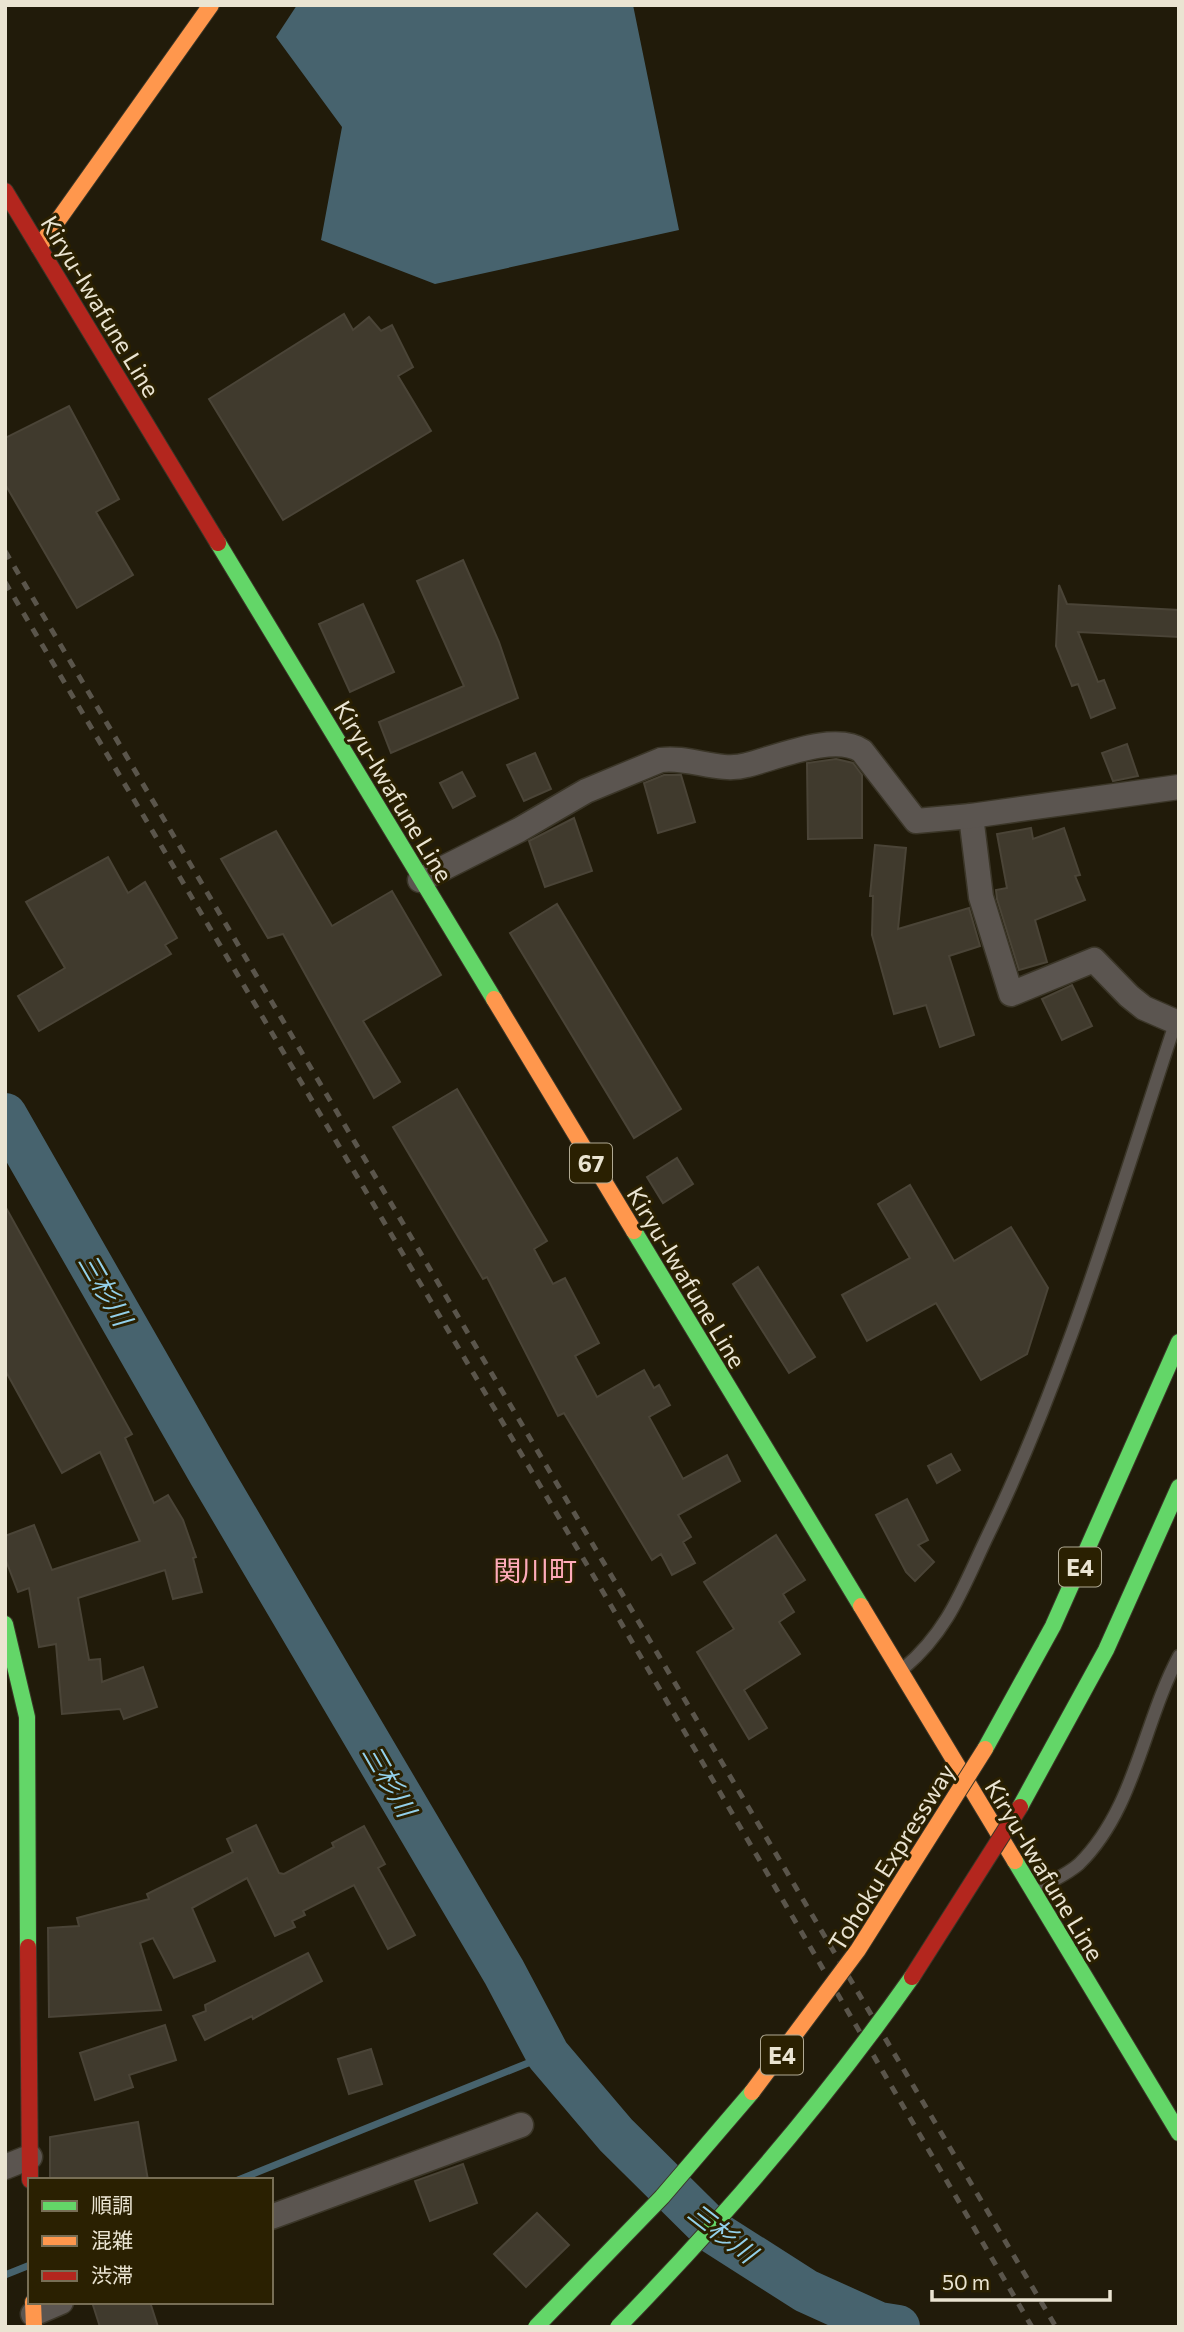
<svg xmlns="http://www.w3.org/2000/svg" width="1184" height="2332" viewBox="0 0 1184 2332" font-family="Commissioner,'Noto Sans JP',sans-serif">
<style>
.water{fill:#47636e}
.lines{fill:none;stroke-linecap:round;stroke-linejoin:round}
.stream{stroke:#47636e;stroke-width:7}
.river{stroke:#47636e;stroke-width:44}
.building{fill:#403a2d;stroke:#4a4437;stroke-width:2}
.lane-casing{stroke:#3b3628;stroke-width:15}
.street-casing{stroke:#3b3628;stroke-width:27}
.fast-casing{stroke:#3b3628;stroke-width:18}
.slow-casing{stroke:#3b3628;stroke-width:18}
.jam-casing{stroke:#3b3628;stroke-width:18}
.lane{stroke:#5b5550;stroke-width:12}
.street{stroke:#5b5550;stroke-width:24}
.fast{stroke:#63d668;stroke-width:16}
.slow{stroke:#ff974d;stroke-width:16}
.jam{stroke:#b3261e;stroke-width:16}
.rail{stroke:#5a554b;stroke-width:5;stroke-dasharray:9 9;stroke-linecap:butt}
.fast-bridge-casing{stroke:#3b3628;stroke-width:18;stroke-linecap:butt}
.slow-bridge-casing{stroke:#3b3628;stroke-width:18;stroke-linecap:butt}
.jam-bridge-casing{stroke:#3b3628;stroke-width:18;stroke-linecap:butt}
.fast-bridge{stroke:#63d668;stroke-width:16}
.slow-bridge{stroke:#ff974d;stroke-width:16}
.jam-bridge{stroke:#b3261e;stroke-width:16}
.labels{text-anchor:middle;dominant-baseline:central;stroke-width:6;stroke-linejoin:round;paint-order:stroke}
.shield{fill:#2a2001;stroke:#b0a993;stroke-width:2}
.shield-label{font-size:23px;font-weight:bold;fill:#eae4d2}
.street-label{font-size:24px;fill:#eae4d2;stroke:#2a2001}
.water-label{font-size:26px;font-style:italic;fill:#93d0ea;stroke:#2a2001}
.quarter-label{font-size:28px;fill:#ffabba;stroke:#2a2001}
</style>
<rect width="100%" height="100%" fill="#211b0a"/>
<polygon class="water" points="297,5 633,5 679,230 435,284 321,240 342,127 276,37"/>
<g class="lines">
<g class="stream">
<polyline points="238,2180 548,2055"/>
<polyline points="5,2275 30,2265"/>
</g>
<polyline class="river" points="5,1115 210,1473 504,1972 548,2055 616,2135 715,2233 806,2291 879,2324 898,2327"/>
</g>
<g class="building">
<polygon points="344,314 353,330 369,317 381,331 392,325 413,367 398,376 431,431 283,520 209,399"/>
<polygon points="69,406 119,499 96,512 133,575 77,608 5,484 5,438"/>
<polygon points="463,560 499,642 518,698 391,753 379,722 464,686 417,581"/>
<polygon points="1059,585 1067,604 1179,610 1179,637 1078,632 1098,682 1104,680 1115,708 1091,718 1078,684 1072,686 1056,646"/>
<polygon points="363,604 394,672 350,692 319,624"/>
<polygon points="1127,744 1138,776 1113,781 1102,753"/>
<polygon points="535,753 551,789 524,801 507,765"/>
<polygon points="836,759 853,763 862,775 862,838 808,839 807,763"/>
<polygon points="462,772 475,796 453,808 440,783"/>
<polygon points="664,775 681,775 695,822 658,833 644,783"/>
<polygon points="574,818 592,871 545,887 529,841"/>
<polygon points="1031,828 1033,839 1064,828 1080,875 1075,876 1085,900 1035,920 1047,962 1019,970 997,899 996,890 1007,888 997,834"/>
<polygon points="276,831 332,926 392,891 441,975 363,1021 400,1082 374,1098 283,934 268,938 221,859"/>
<polygon points="875,845 906,848 898,929 969,908 980,946 949,956 974,1035 940,1047 926,1005 894,1014 872,935 873,896 870,896"/>
<polygon points="108,857 128,893 145,882 177,938 165,945 171,954 39,1031 18,996 65,968 26,902"/>
<polygon points="557,904 681,1109 634,1138 510,933"/>
<polygon points="1072,985 1092,1026 1062,1040 1042,999"/>
<polygon points="457,1089 547,1241 534,1249 553,1284 565,1278 599,1343 575,1356 597,1397 644,1370 654,1388 659,1385 670,1405 649,1417 683,1479 727,1455 740,1481 678,1515 691,1537 683,1542 695,1563 672,1575 661,1554 652,1560 564,1413 558,1416 487,1277 483,1279 393,1127"/>
<polygon points="677,1158 693,1184 663,1203 647,1177"/>
<polygon points="910,1185 954,1261 1011,1227 1048,1288 1027,1354 981,1380 936,1303 867,1341 842,1295 910,1258 878,1204"/>
<polygon points="5,1206 132,1434 125,1438 154,1503 168,1495 183,1520 196,1557 193,1558 202,1592 173,1599 165,1570 78,1598 89,1660 100,1659 102,1682 143,1667 157,1707 124,1719 120,1709 62,1714 56,1644 39,1647 29,1588 18,1592 5,1558 5,1536 34,1525 52,1570 140,1541 100,1452 62,1473 5,1370"/>
<polygon points="758,1267 815,1357 789,1373 733,1284"/>
<polygon points="951,1454 960,1470 937,1483 928,1466"/>
<polygon points="907,1499 928,1540 918,1545 934,1562 915,1581 906,1572 876,1515"/>
<polygon points="776,1535 805,1580 783,1594 794,1612 779,1622 800,1654 744,1690 767,1728 749,1739 697,1652 734,1629 704,1582"/>
<polygon points="256,1825 279,1873 284,1874 334,1847 332,1843 364,1826 385,1864 378,1868 415,1935 388,1949 354,1885 303,1911 305,1915 292,1921 295,1927 275,1936 247,1878 192,1908 215,1961 174,1978 153,1938 140,1943 161,2010 49,2017 48,1928 79,1926 77,1918 149,1899 147,1894 233,1852 227,1839"/>
<polygon points="308,1953 322,1981 253,2019 252,2016 205,2040 193,2016 206,2011 205,2005"/>
<polygon points="165,2025 176,2060 129,2075 133,2087 95,2100 80,2053"/>
<polygon points="371,2049 382,2084 349,2094 338,2059"/>
<polygon points="138,2122 148,2180 50,2180 50,2137"/>
<polygon points="463,2164 477,2203 430,2221 415,2181"/>
<polygon points="537,2213 569,2245 526,2287 494,2254"/>
<polygon points="92,2302 150,2302 158,2327 100,2327"/>
</g>
<g class="lines">
<defs>
<g id="lane">
<path d="M904 1668C949 1630 963 1587 988 1535 1068 1370 1119 1192 1177 1018"/>
<path d="M1038 1889C1051 1881 1068 1874 1079 1864 1135 1809 1143 1723 1179 1656"/>
</g>
<g id="street">
<polyline points="971,816 981,897 1011,994 1094,960 1129,996 1144,1008 1176,1022"/>
<path d="M420 880 519 830 586 791 661 760C689 756 719 773 747 765 776 758 835 732 862 751L916 821 971 816 1179 787"/>
<polyline points="5,2167 30,2157"/>
<polyline points="271,2217 521,2125"/>
<polyline points="33,2314 61,2302"/>
</g>
<g id="fast">
<polyline points="218,543 494,999"/>
<polyline points="634,1231 861,1606"/>
<polyline points="5,1624 27,1717 28,1947"/>
<polyline points="985,1749 1053,1626 1179,1342"/>
<polyline points="1020,1807 1106,1650 1179,1487"/>
<polyline points="1015,1861 1179,2133"/>
</g>
<g id="slow">
<polyline points="39,247 211,5"/>
<polyline points="494,999 634,1231"/>
<polyline points="861,1606 1015,1861"/>
<polyline points="33,2302 34,2327"/>
</g>
<g id="jam">
<polyline points="5,191 218,543"/>
<polyline points="28,1947 30,2180"/>
</g>
</defs>
<use href="#lane" class="lane-casing"/>
<use href="#street" class="street-casing"/>
<use href="#fast" class="fast-casing"/>
<use href="#slow" class="slow-casing"/>
<use href="#jam" class="jam-casing"/>
<use href="#lane" class="lane"/>
<use href="#street" class="street"/>
<use href="#fast" class="fast"/>
<use href="#slow" class="slow"/>
<use href="#jam" class="jam"/>
<g class="rail">
<polyline points="5,551 1056,2327"/>
<polyline points="5,582 603,1592 1032,2327"/>
</g>
<defs>
<g id="fast-bridge">
<polyline points="536,2327 662,2197 752,2092"/>
<path d="M618 2327C725 2217 824 2102 912 1977"/>
</g>
<polyline id="slow-bridge" points="752,2092 858,1950 985,1749"/>
<polyline id="jam-bridge" points="912,1977 1020,1807"/>
</defs>
<use href="#fast-bridge" class="fast-bridge-casing"/>
<use href="#slow-bridge" class="slow-bridge-casing"/>
<use href="#jam-bridge" class="jam-bridge-casing"/>
<use href="#fast-bridge" class="fast-bridge"/>
<use href="#slow-bridge" class="slow-bridge"/>
<use href="#jam-bridge" class="jam-bridge"/>
</g>
<g class="labels">
<g class="shield">
<rect x="570" y="1143.5" width="42" height="39" rx="5"/>
<rect x="1059" y="1547.5" width="42" height="39" rx="5"/>
<rect x="761" y="2035.5" width="42" height="39" rx="5"/>
</g>
<g class="shield-label">
<text x="591" y="1163">67</text>
<text x="1080" y="1567">E4</text>
<text x="782" y="2055">E4</text>
</g>
<g class="street-label">
<text transform="translate(101 306) rotate(59)">Kiryu-Iwafune Line</text>
<text transform="translate(394 791) rotate(59)">Kiryu-Iwafune Line</text>
<text transform="translate(687 1277) rotate(59)">Kiryu-Iwafune Line</text>
<text transform="translate(891 1857) rotate(-58)">Tohoku Expressway</text>
<text transform="translate(1045 1870) rotate(59)">Kiryu-Iwafune Line</text>
</g>
<g class="water-label">
<text transform="translate(106 1289) rotate(60)">三杉川</text>
<text transform="translate(390 1780) rotate(60)">三杉川</text>
<text transform="translate(723 2232) rotate(38)">三杉川</text>
</g>
<g class="quarter-label">
<text x="535" y="1570">関川町</text>
</g>
</g>
<rect width="1184" height="2332" fill="none" stroke="#eae4d2" stroke-width="14"/>
<rect x="28" y="2178" width="245" height="126" fill="#2a2001" stroke="#776e55" stroke-width="2"/>
<rect x="42" y="2201" width="35" height="10" fill="#63d668" stroke="#776e55" stroke-width="2"/>
<text x="91" y="2213" font-size="21" fill="#eae4d2">順調</text>
<rect x="42" y="2236" width="35" height="10" fill="#ff974d" stroke="#776e55" stroke-width="2"/>
<text x="91" y="2248" font-size="21" fill="#eae4d2">混雑</text>
<rect x="42" y="2271" width="35" height="10" fill="#b3261e" stroke="#776e55" stroke-width="2"/>
<text x="91" y="2283" font-size="21" fill="#eae4d2">渋滞</text>
<path d="M932 2290v10h178v-10" fill="none" stroke="#eae4d2" stroke-width="3.5"/>
<text x="942" y="2290" font-size="21" fill="#eae4d2" stroke="#2a2001" stroke-width="5" paint-order="stroke">50 m</text>
</svg>
